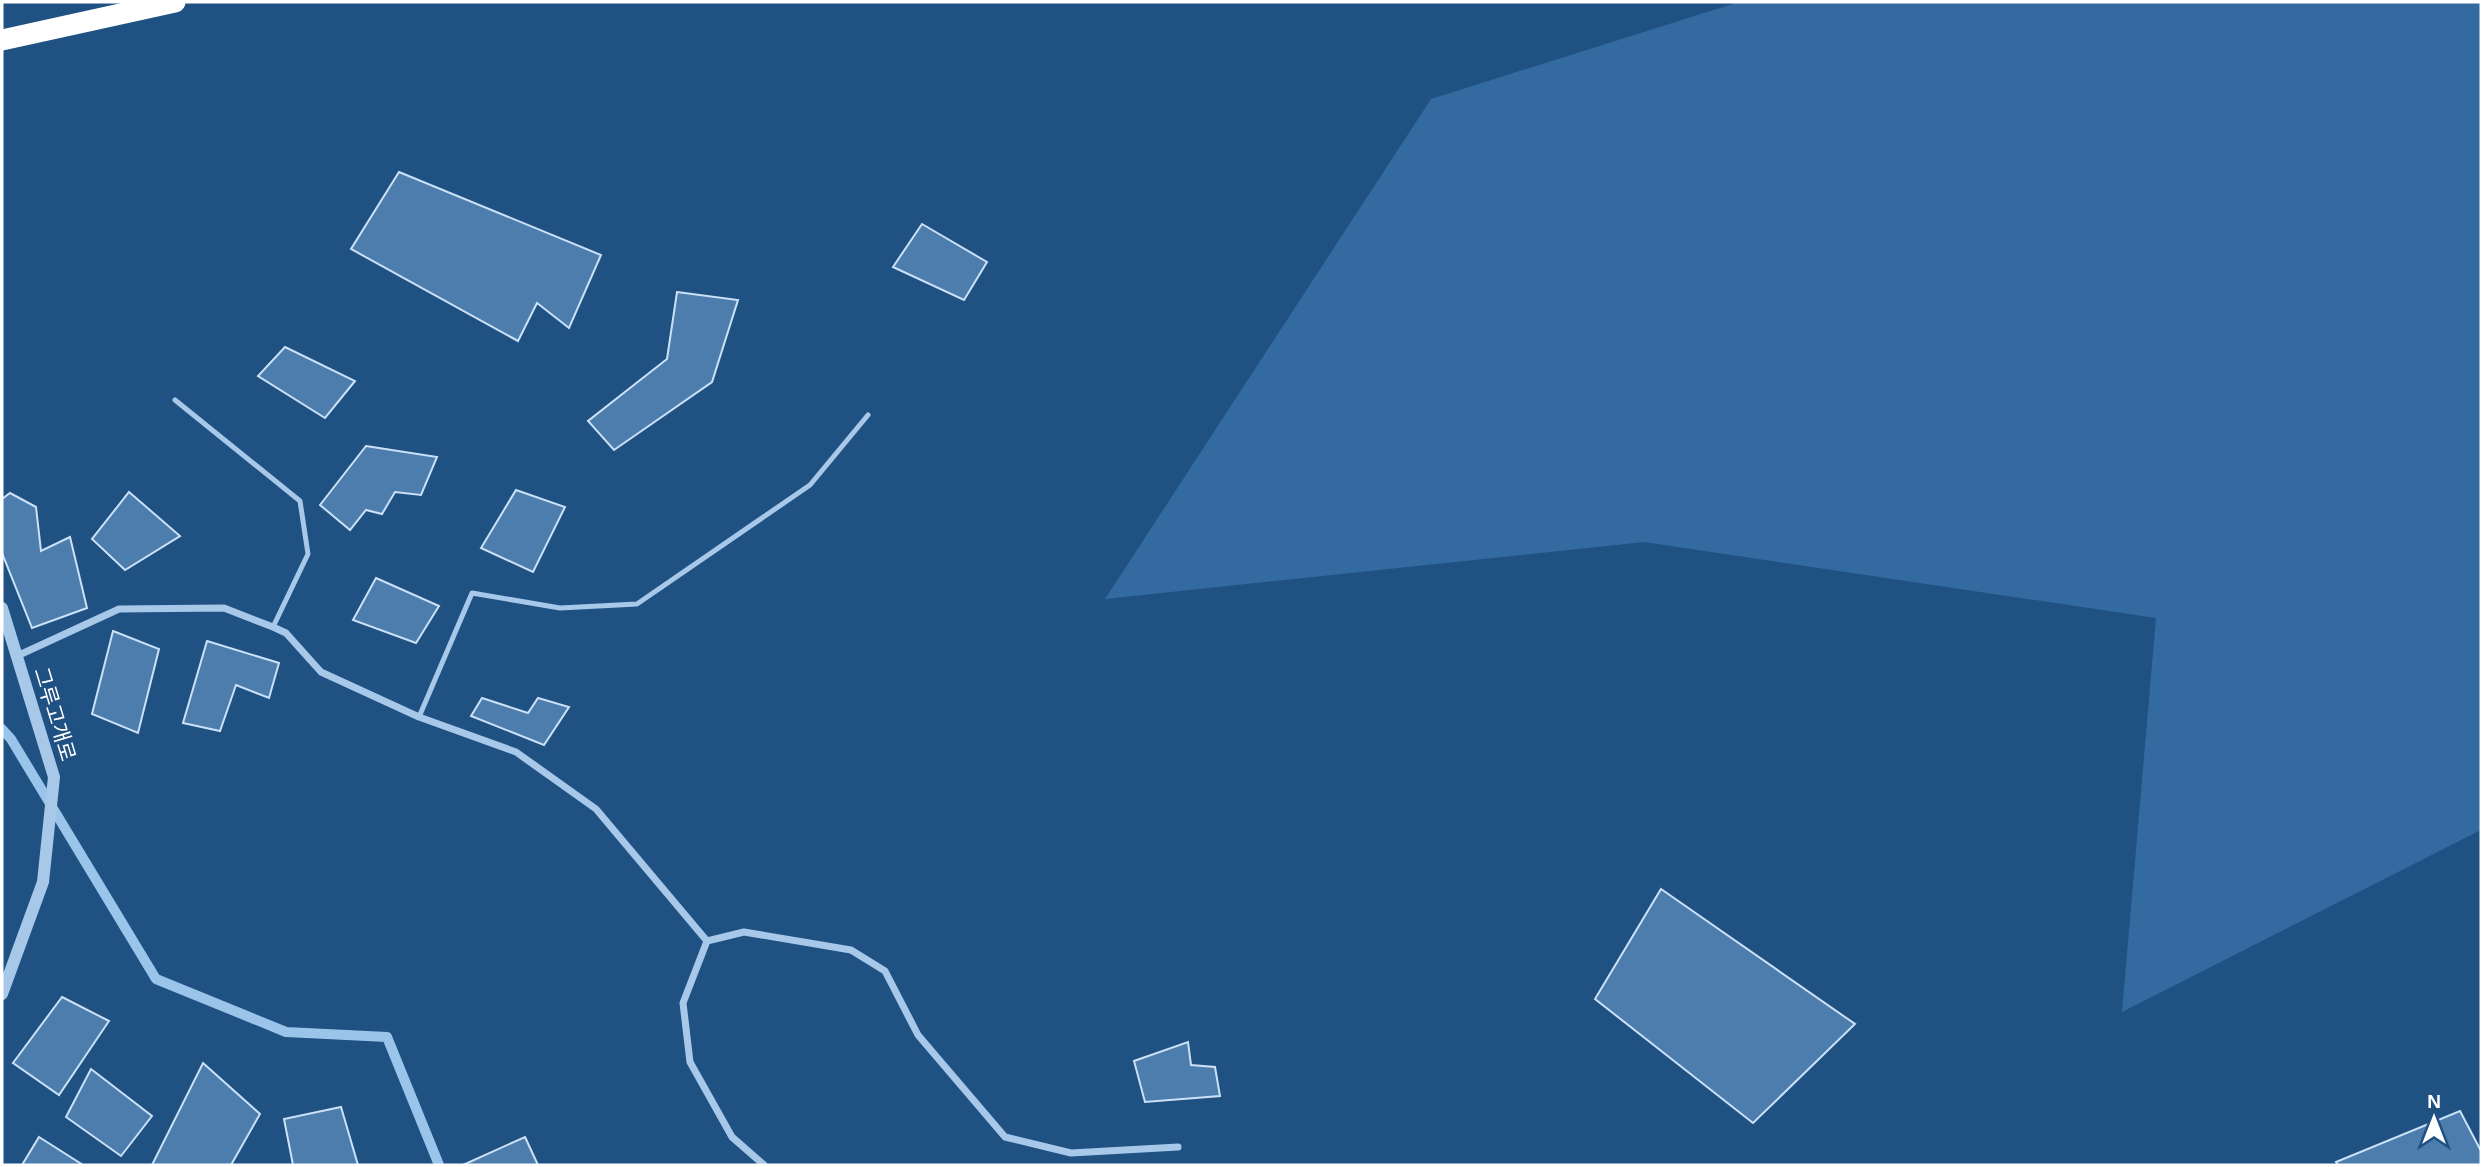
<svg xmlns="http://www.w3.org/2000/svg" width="2483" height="1167" viewBox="0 0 2483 1167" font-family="Helvetica,'Noto Sans KR',sans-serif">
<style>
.green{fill:#336ba1}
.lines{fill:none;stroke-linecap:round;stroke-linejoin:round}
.stream{stroke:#9ac4ea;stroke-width:10}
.building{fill:#4c7dad;stroke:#cbe1f7;stroke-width:2}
.service{stroke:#a7c8e9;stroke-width:5}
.minor{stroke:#a7c8e9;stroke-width:7}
.tertiary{stroke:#a7c8e9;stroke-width:12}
.motorway{stroke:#fff;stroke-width:21}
.labels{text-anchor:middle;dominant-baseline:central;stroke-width:7;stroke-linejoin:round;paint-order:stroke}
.street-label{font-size:21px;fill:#fff;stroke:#205183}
</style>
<rect width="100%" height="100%" fill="#205183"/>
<polygon class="green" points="1739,2 2481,2 2481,830 2122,1012 2156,618 1644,542 1105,599 1431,99"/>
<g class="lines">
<polyline class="stream" points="2,729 11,739 156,979 286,1032 387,1037 439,1165"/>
</g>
<g class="building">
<polygon points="399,172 601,255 569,328 537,303 518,341 351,249"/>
<polygon points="922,224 987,262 964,300 893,267"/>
<polygon points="677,292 738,300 712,382 614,450 588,421 667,359"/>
<polygon points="285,347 355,381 325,418 258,376"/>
<polygon points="366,446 437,457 421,495 395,492 382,514 366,510 350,530 320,505"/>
<polygon points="516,490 565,507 533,572 481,548"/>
<polygon points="129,492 180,536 125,570 92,539"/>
<polygon points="10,493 36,507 41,551 70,537 87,608 32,628 2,553 2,499"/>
<polygon points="376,578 439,606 416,643 353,620"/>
<polygon points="113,631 159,649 138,733 92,714"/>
<polygon points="207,641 279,663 269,698 236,685 220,731 183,723"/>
<polygon points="482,698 528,713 538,698 569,707 544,745 471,716"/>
<polygon points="1661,889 1855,1024 1753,1123 1595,999"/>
<polygon points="62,997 109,1021 59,1095 13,1063"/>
<polygon points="1188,1042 1191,1065 1215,1067 1220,1096 1145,1102 1134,1061"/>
<polygon points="203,1063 260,1114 231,1165 152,1165"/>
<polygon points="91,1069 152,1116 121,1156 66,1117"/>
<polygon points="341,1107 358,1165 293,1165 284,1119"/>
<polygon points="2460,1111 2481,1151 2481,1165 2338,1165 2336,1162"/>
<polygon points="39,1137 83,1165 22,1165"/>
<polygon points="525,1137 538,1165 463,1165"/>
</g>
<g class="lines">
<g class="service">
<polyline points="175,400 300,501 308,554 273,627"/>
<polyline points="419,717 472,593 560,608 637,604 810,485 868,415"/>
</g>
<g class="minor">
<polyline points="17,656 119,609 224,608 273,627 286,633 321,672 419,717 516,752 596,809 707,941"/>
<polyline points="707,941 744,932 851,950 885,971 918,1035 1005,1137 1071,1153 1178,1147"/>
<polyline points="707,941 683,1003 690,1062 732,1137 764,1165"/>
</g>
<polyline class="tertiary" points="2,608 54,777 43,882 2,994"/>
<polyline class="motorway" points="2,40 175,2"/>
</g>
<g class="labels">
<g class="street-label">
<text transform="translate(55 714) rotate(73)">그루고개로</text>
</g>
</g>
<rect width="2483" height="1167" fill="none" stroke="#ffffff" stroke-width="7"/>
<g transform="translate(2434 1118)" stroke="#205183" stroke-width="5" paint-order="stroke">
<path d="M0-5L12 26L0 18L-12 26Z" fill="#ffffff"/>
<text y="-10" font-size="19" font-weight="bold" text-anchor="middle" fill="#ffffff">N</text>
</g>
</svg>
